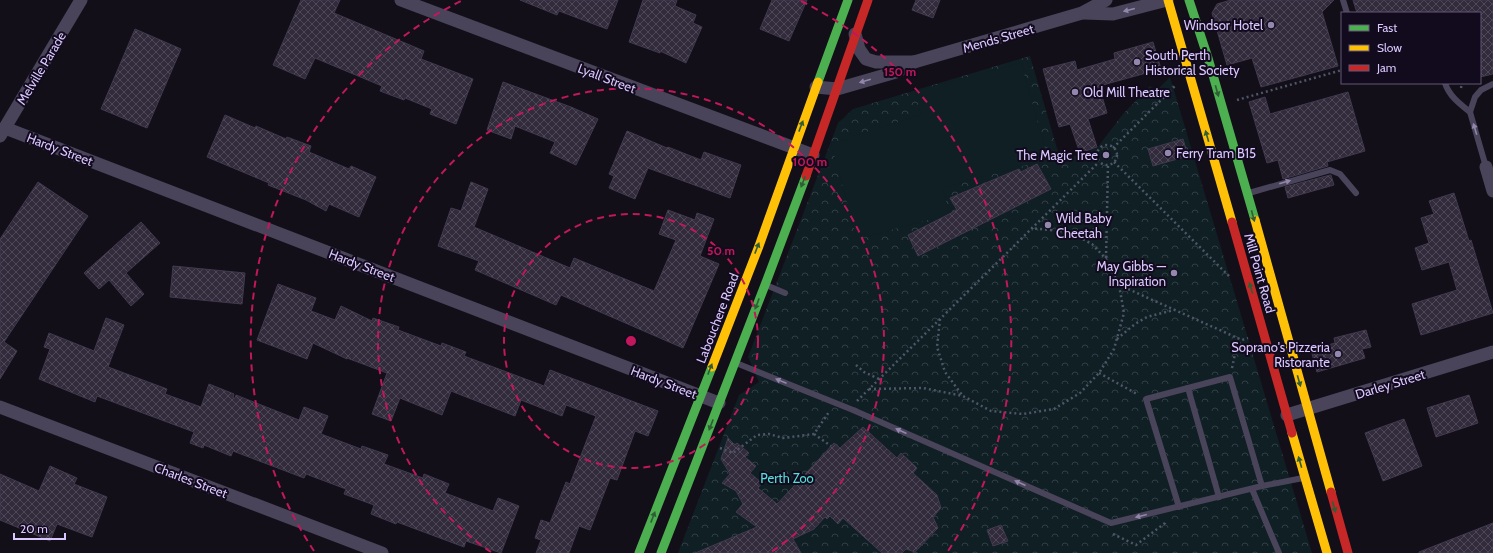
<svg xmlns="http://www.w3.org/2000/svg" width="1493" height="553" viewBox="0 0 1493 553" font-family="Cabin,sans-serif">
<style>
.park{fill:url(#park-crowns)}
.garden{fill:#0f1f24}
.building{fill:url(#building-cross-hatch);stroke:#41394e}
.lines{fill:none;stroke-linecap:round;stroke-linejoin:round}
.path{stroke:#4e5667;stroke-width:2.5;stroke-dasharray:2 3;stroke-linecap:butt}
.lane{stroke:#49445a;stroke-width:6}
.street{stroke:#49445a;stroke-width:13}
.fast{stroke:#4caf50;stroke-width:9}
.slow{stroke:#ffc107;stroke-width:9}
.jam{stroke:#c62828;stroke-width:9}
.oneway{fill:#9286ac}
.oneway2{fill:#2f5d36}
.ring{fill:none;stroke:#c2185b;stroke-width:2;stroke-dasharray:7 5}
.poi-dot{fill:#9487ae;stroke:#120b1d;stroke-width:1.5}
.labels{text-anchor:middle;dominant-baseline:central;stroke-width:4;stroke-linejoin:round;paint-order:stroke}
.poi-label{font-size:13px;fill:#dac7ff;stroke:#120b1d;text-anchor:end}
.street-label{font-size:13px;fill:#dac7ff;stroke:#120b1d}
.park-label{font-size:13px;fill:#54dedb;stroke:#120b1d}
.centre{fill:#c2185b;stroke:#120b1d;stroke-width:2}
.ring-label{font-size:12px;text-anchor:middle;font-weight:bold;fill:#c2185b;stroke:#120b1d;stroke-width:4;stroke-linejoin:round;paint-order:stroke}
</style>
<defs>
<pattern id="park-crowns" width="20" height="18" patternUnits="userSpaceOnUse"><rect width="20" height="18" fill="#0f1f24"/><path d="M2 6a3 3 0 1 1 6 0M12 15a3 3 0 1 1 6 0" fill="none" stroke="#313e45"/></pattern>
<pattern id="building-cross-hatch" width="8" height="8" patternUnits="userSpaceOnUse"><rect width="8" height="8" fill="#322b3c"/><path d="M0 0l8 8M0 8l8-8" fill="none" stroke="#4f4859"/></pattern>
</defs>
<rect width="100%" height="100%" fill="#130f19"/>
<polygon class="park" points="1030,56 1061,162 1097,148 1123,114 1150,86 1156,91 1170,77 1312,553 678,553 739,395 759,382 748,357 838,123 853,109"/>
<polygon class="garden" points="1021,63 1048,159 942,188 950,214 857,239 831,143 921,115 915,91"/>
<g class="building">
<polygon points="301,0 340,0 334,13 424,51 421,59 473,79 456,124 430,114 432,109 405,98 404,100 380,91 382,86 315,58 305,79 273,65"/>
<polygon points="520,0 618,0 607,29 559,11 557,15"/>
<polygon points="643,0 677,0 675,6 696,15 693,23 702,27 686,63 660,51 660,53 629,42"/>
<polygon points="772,0 807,0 789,41 760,29"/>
<polygon points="916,0 940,0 933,18 912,10"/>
<polygon points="1231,0 1334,0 1322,12 1338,66 1261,87 1252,58 1227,65 1212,13 1217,4"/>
<polygon points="1353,0 1493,0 1493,74 1480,77 1480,13 1357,13"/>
<polygon points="135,29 181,49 147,128 101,109"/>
<polygon points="1153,42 1161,69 1099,86 1107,113 1088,119 1097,147 1080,153 1070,124 1059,127 1043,69 1075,61 1077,70 1115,59 1114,53"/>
<polygon points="503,82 571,107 598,119 576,165 550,153 555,142 515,126 511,139 487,130"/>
<polygon points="1348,92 1365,151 1327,162 1328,166 1283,179 1278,160 1267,163 1249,102 1265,97 1270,114"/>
<polygon points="225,115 255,128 256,126 286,139 287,137 311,146 309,152 349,169 351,166 376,177 359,217 329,204 326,211 306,200 268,185 269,183 207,157"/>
<polygon points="627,131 667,148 668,147 701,160 704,152 741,165 730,198 648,168 635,199 609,188 614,176 609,174"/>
<polygon points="1183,139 1188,156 1153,166 1148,149"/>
<polygon points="1037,164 1051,189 918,256 908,235 957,210 950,198 1019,169 1021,172"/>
<polygon points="1330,175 1331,175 1334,185 1288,198 1285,187"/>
<polygon points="38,182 88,216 4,342 17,351 0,379 0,239"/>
<polygon points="471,182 488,189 474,227 570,268 574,258 654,291 676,240 659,234 668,210 695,220 697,213 714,219 700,256 719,264 683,348 561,295 556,305 475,270 479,261 438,246 451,208 461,211"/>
<polygon points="1454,193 1469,241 1471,240 1493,313 1421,335 1412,304 1457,290 1449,262 1422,270 1415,248 1429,243 1421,218 1434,214 1429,201"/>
<polygon points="141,222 160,243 126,273 144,294 131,306 109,280 99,289 84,273"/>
<polygon points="173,266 245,273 242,304 170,297"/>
<polygon points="278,284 316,298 311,311 335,320 341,306 372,321 373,318 399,327 398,330 441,346 442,343 466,352 464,356 544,386 550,370 658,411 648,436 635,431 617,480 610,478 590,530 579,526 569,553 536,553 541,540 535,538 541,520 550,523 566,482 570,484 596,416 566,405 562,416 521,400 515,416 451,391 442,415 400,398 391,421 372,414 387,373 347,358 347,359 313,343 307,359 257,340"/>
<polygon points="106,318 124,325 108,367 167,389 165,394 201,407 209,384 234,394 233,398 235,398 236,395 299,420 304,407 328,416 321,434 361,449 362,446 388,455 384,464 423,478 424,474 449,484 445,493 493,511 498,498 519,506 501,553 466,541 464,547 397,522 396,524 371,514 374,505 344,494 346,489 306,474 304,478 233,451 231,456 204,445 203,448 190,443 194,432 97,396 95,402 39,379 50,349 44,347 49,333 94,351"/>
<polygon points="1366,330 1371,347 1362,349 1365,358 1317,372 1311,350 1335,343 1334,338"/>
<polygon points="1469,395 1478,423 1436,437 1427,408"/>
<polygon points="1404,419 1422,466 1383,481 1365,433"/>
<polygon points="863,427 897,458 901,453 917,468 913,473 937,495 941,508 933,517 938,528 915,552 906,549 902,553 882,553 843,518 838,524 830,516 827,519 825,517 814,529 793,539 801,553 695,553 757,527 736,512 743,504 736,491 722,483 730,474 721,459 728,438 735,445 737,443 749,453 745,457 756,466 750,473 762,483 758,488 777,504 834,443 840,448"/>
<polygon points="50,466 77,478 74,484 107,497 92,537 57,524 50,541 0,520 0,474 39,491"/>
<polygon points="1493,523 1493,553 1419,553 1419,552"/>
<polygon points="1001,525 1008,541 993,546 987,530"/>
</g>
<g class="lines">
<g class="path">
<polyline points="1157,55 1166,52"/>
<polyline points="1461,88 1462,83"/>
<polyline points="1237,100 1342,70"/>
<circle cx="1107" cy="155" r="10"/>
<polyline points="1113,148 1175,86"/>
<polyline points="1114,162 1229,276"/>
<polyline points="1106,258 1108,165"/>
<polyline points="1119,285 1242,340 1248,338"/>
<polyline points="940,319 937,347 945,372 962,395"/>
<polyline points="1117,339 1135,324 1147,317 1174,310"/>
<polyline points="856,365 864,372 879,379"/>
<polyline points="1232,368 1235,354 1242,340"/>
<polyline points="1099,373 1137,394"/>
<polyline points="869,389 923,388 963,396 991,411 1023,414 1054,409 1080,393 1099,373 1114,349 1124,313 1119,285 1106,259 1092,244 1069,232 1031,228"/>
<polyline points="857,401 1099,162"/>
<polyline points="814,434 831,446"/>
<polyline points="720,448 733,453 757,435 769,434 783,438 814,434 829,412"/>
<polyline points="1113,534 1136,545 1165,523 1165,522"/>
</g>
<g class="lane">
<polyline points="1343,0 1347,13"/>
<path d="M1445 83C1449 96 1460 104 1470 112"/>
<polyline points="1486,167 1470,112 1475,97 1481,90 1493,84"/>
<polyline points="1249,193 1330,170 1340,174 1356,193"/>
<polyline points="766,285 785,293"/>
<polyline points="736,363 853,410 1111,523 1262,486 1303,478"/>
<polyline points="1188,388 1219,497"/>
<polyline points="1252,489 1279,553"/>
<polyline points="1179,507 1146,399 1230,377 1262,486"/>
</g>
<g class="street">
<polyline points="401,0 813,155"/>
<polyline points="1084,13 1113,14 1167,0"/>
<polyline points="855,34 859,49 866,59 876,62 914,62"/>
<polyline points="816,87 837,89 896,72 914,62 1082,13 1106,0"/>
<polyline points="5,128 719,403"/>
<polyline points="0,136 81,0"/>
<polyline points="1486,167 1493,191"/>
<polyline points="0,407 382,553"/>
<polyline points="1287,415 1493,352"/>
</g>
<g class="fast">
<polyline points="1189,0 1208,58 1255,220"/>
<polyline points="818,82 848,0"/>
<polyline points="639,553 712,367"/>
<polyline points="661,553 765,285 806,176"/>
</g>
<g class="slow">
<polyline points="1168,0 1232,222"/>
<polyline points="1255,220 1331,492"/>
<polyline points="712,367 759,246 818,82"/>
<polyline points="1292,433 1327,553"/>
</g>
<g class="jam">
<polyline points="806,176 868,0"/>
<polyline points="1232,222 1292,433"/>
<polyline points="1331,492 1348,553"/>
</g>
</g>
<defs><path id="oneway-solid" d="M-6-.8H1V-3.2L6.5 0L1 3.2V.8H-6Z"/></defs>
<g class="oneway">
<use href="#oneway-solid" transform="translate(1129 10) rotate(166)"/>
<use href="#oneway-solid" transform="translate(865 81) rotate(164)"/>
<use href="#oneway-solid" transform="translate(1475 129) rotate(-107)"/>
<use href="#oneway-solid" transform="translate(1285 182) rotate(-16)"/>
<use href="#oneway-solid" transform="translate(781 381) rotate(-158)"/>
<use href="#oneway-solid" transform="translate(901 431) rotate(-156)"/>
<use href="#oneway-solid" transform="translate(1020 483) rotate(-156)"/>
<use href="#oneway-solid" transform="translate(1141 516) rotate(166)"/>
</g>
<g class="oneway2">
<use href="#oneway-solid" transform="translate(1217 91) rotate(74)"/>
<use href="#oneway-solid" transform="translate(801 126) rotate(-69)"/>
<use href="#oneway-solid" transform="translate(1207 136) rotate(-106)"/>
<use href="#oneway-solid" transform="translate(803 182) rotate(111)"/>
<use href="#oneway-solid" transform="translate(1253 216) rotate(75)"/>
<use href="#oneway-solid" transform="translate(757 248) rotate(-69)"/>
<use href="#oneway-solid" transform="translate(1251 288) rotate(-106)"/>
<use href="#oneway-solid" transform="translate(757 304) rotate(111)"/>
<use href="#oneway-solid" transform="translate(710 369) rotate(-69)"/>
<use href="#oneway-solid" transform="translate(1299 381) rotate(74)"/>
<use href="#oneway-solid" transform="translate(711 425) rotate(111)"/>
<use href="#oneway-solid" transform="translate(1300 462) rotate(-106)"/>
<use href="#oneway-solid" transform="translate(1334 507) rotate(74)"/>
<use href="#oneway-solid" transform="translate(653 517) rotate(-69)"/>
</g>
<g class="ring">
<circle cx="631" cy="341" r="127"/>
<path d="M491 552A253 253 0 1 1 771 552"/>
<path d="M314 551A380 380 0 0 1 461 1M801 1A380 380 0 0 1 948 551"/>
</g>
<g class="poi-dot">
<circle cx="1271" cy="25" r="4"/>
<circle cx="1137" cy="62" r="4"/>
<circle cx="1075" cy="92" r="4"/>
<circle cx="1168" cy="153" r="4"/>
<circle cx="1106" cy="155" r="4"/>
<circle cx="1048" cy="225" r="4"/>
<circle cx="1174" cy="273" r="4"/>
<circle cx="1338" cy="354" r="4"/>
</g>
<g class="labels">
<g class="poi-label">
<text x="1263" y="25">Windsor Hotel</text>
<text x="1145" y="55" text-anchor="start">South Perth<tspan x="1145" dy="15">Historical Society</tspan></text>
<text x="1083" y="92" text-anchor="start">Old Mill Theatre</text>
<text x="1176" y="153" text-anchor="start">Ferry Tram B15</text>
<text x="1098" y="155">The Magic Tree</text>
<text x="1056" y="218" text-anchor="start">Wild Baby<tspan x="1056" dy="15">Cheetah</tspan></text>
<text x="1166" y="266">May Gibbs —<tspan x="1166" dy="15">Inspiration</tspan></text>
<text x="1330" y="347">Soprano's Pizzeria<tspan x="1330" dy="15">Ristorante</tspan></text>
</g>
<g class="street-label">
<text transform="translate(998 38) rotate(-16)">Mends Street</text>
<text transform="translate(41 68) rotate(-59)">Melville Parade</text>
<text transform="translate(607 78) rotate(21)">Lyall Street</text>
<text transform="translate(60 149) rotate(21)">Hardy Street</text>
<text transform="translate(362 265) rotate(21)">Hardy Street</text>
<text transform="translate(1260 273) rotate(74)">Mill Point Road</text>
<text transform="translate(717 318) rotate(-69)">Labouchere Road</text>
<text transform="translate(664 382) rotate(21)">Hardy Street</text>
<text transform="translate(1390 384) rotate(-17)">Darley Street</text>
<text transform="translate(191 480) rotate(21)">Charles Street</text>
</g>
<g class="park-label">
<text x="787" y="478">Perth Zoo</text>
</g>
</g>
<circle cx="631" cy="341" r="6" class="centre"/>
<g class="ring-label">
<text x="900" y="76">150 m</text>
<text x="810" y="166">100 m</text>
<text x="721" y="255">50 m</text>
</g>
<rect x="1341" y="12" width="140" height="72" fill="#120b1d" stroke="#625677"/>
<rect x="1349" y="25" width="20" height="6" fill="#4caf50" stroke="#625677"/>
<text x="1377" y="32" font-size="12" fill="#dac7ff">Fast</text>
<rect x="1349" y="45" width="20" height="6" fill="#ffc107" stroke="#625677"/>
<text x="1377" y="52" font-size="12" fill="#dac7ff">Slow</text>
<rect x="1349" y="65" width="20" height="6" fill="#c62828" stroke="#625677"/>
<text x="1377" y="72" font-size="12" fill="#dac7ff">Jam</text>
<path d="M14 533v6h51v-6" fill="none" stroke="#dac7ff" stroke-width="2"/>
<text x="20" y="533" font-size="12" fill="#dac7ff" stroke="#120b1d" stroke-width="3" paint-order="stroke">20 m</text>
</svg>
